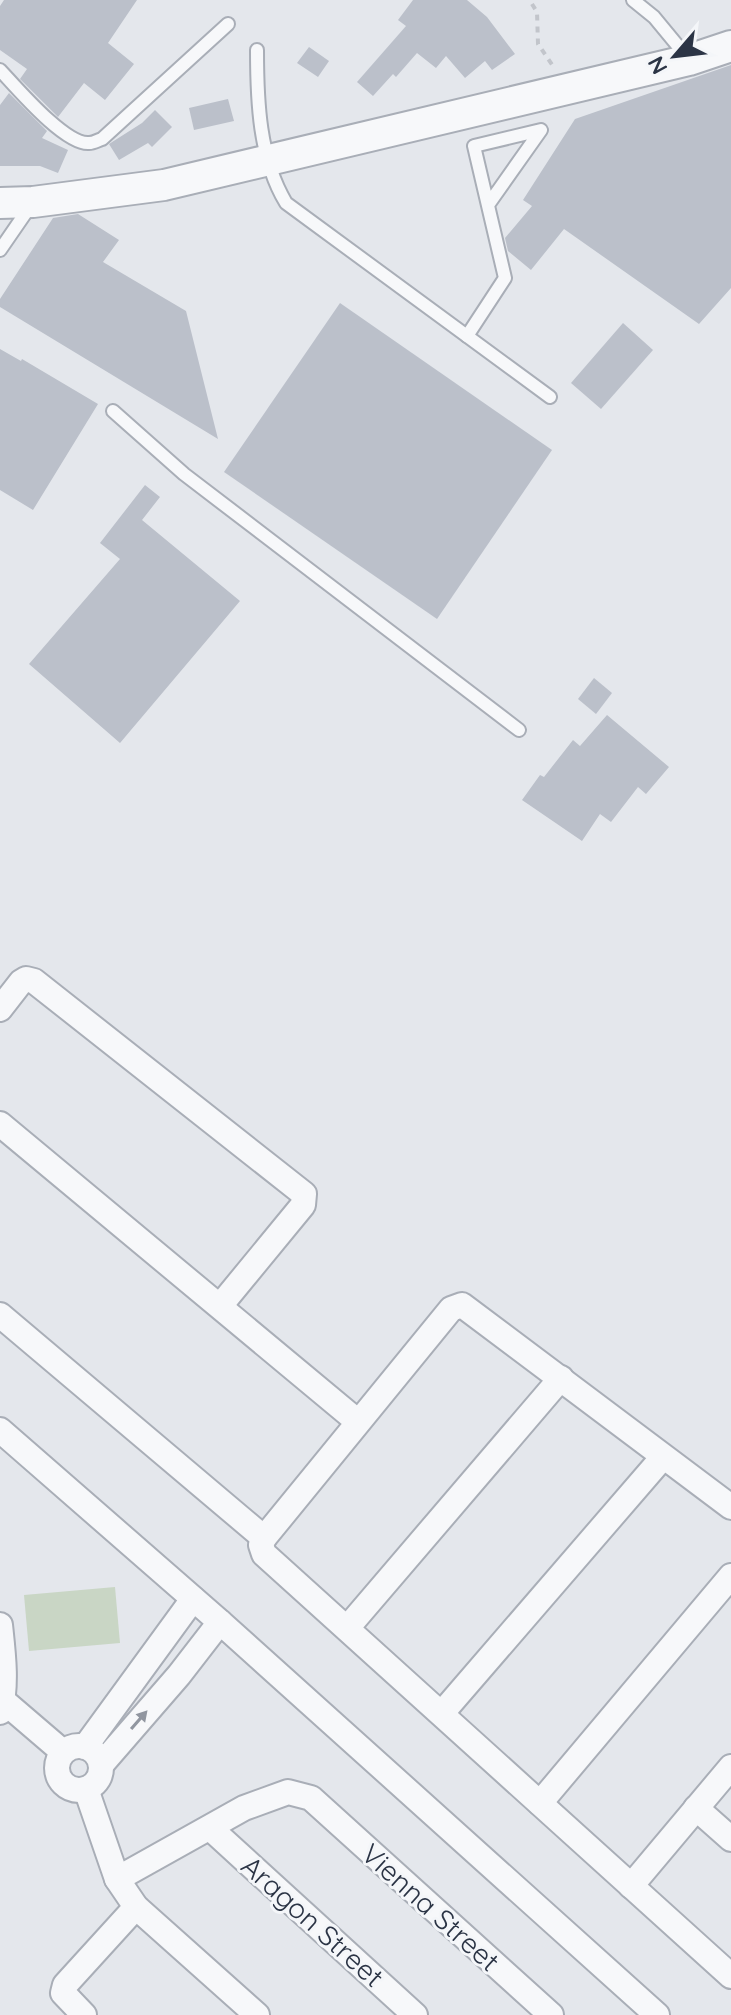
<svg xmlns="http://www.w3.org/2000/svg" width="731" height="2015" viewBox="0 0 731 2015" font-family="Quicksand,sans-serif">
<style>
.green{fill:#c9d6c5}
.building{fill:#bbc0ca}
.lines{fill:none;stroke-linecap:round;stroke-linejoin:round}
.service-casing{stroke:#a9aeb7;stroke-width:16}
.minor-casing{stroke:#a9aeb7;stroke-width:28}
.tertiary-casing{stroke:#a9aeb7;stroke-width:34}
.path{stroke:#c2c5cb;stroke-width:4;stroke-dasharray:6 6;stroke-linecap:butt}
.service{stroke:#f7f8fa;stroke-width:12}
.minor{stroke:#f7f8fa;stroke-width:24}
.tertiary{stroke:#f7f8fa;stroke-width:30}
.oneway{fill:#9196a0}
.labels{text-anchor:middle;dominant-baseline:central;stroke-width:6;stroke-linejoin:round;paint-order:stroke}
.street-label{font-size:28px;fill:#2b3445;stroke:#f4f6f9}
</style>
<rect width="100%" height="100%" fill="#e4e7ec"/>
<polygon class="green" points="115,1587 120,1643 29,1651 24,1595"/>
<g class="building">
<polygon points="4,0 137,0 108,43 134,64 105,100 84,83 58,117 20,79 27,69 0,50 0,6"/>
<polygon points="413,0 467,0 487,17 515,54 492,70 485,61 465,78 446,56 436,68 417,53 396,77 393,74 373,96 357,82 406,26 398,20"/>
<polygon points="309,47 329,61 318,77 297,63"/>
<polygon points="731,65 731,288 699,324 564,229 531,270 508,251 505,238 532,206 523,200 575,119"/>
<polygon points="9,93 47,131 42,138 68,150 58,173 40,166 0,166 0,105"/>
<polygon points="228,99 234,121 194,130 189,108"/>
<polygon points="155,110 172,127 152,147 148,143 119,160 109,144 142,123"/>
<polygon points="78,214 119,240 103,262 186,311 218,439 0,307 0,299 53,218"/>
<polygon points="340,303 552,450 437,619 224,472"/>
<polygon points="623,323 653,350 601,409 571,383"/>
<polygon points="0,349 21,361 22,359 98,404 33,510 0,490"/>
<polygon points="145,485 160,497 142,520 240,601 120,743 29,664 120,559 100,543"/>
<polygon points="594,678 612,693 596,714 578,699"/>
<polygon points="607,715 669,767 646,794 638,787 611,822 600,814 582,841 522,800 540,775 544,777 573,740 580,746"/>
</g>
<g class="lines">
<defs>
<g id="service">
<polyline points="633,0 654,17 687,57"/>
<path d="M257 50C257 101 259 158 286 203L550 397"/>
<path d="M0 70C17 88 65 145 89 143 94 143 98 140 102 139L228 24"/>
<polyline points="0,250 31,205"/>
<polyline points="467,336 505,278 474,146 541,130 488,205"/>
<polyline points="113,411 184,474 519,730"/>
</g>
<g id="minor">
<polyline points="0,1009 21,982 26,979 34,981 304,1194 303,1205 220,1306"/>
<polyline points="0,1124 357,1421"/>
<polyline points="0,1315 264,1538"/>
<polyline points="0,1430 220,1622 657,2015"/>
<polyline points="731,1507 462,1305 451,1309 264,1538 261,1545 264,1554 731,1976"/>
<path d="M0 1625C3 1653 7 1684 0 1712"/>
<polyline points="348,1627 561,1378"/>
<polyline points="0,1698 63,1752"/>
<polyline points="442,1713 663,1457"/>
<circle cx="79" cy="1768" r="22"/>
<polyline points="85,1747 193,1599"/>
<polyline points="101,1765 179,1675 220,1622"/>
<polyline points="86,1789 117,1879 136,1907 257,2015"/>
<polyline points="540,1803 731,1576"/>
<polyline points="696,1808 731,1839"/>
<polyline points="210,1828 415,2015"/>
<polyline points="117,1879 244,1808 288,1792 311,1798 551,2015"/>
<polyline points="631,1886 731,1767"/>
<polyline points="84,2015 63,1993 65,1985 136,1907"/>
</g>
<polyline id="tertiary" points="0,203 33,202 164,185 689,60 731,46"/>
</defs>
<use href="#service" class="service-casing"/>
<use href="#minor" class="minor-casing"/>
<use href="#tertiary" class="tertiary-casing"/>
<polyline class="path" points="532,4 537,12 538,44 553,66"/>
<use href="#service" class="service"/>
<use href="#minor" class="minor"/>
<use href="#tertiary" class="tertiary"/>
</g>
<defs><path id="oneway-solid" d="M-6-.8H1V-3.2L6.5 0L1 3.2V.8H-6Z" transform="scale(2)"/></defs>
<use class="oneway" href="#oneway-solid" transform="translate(139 1720) rotate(-49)"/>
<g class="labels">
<g class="street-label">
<text transform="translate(431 1907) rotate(42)">Vienna Street</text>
<text transform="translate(313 1921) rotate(42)">Aragon Street</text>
</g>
</g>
<g transform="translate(675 56) rotate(242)" stroke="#f4f6f9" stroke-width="6" paint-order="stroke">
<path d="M0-6L14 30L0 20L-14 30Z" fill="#2b3445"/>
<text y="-12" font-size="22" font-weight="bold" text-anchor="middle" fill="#2b3445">N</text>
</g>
</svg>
